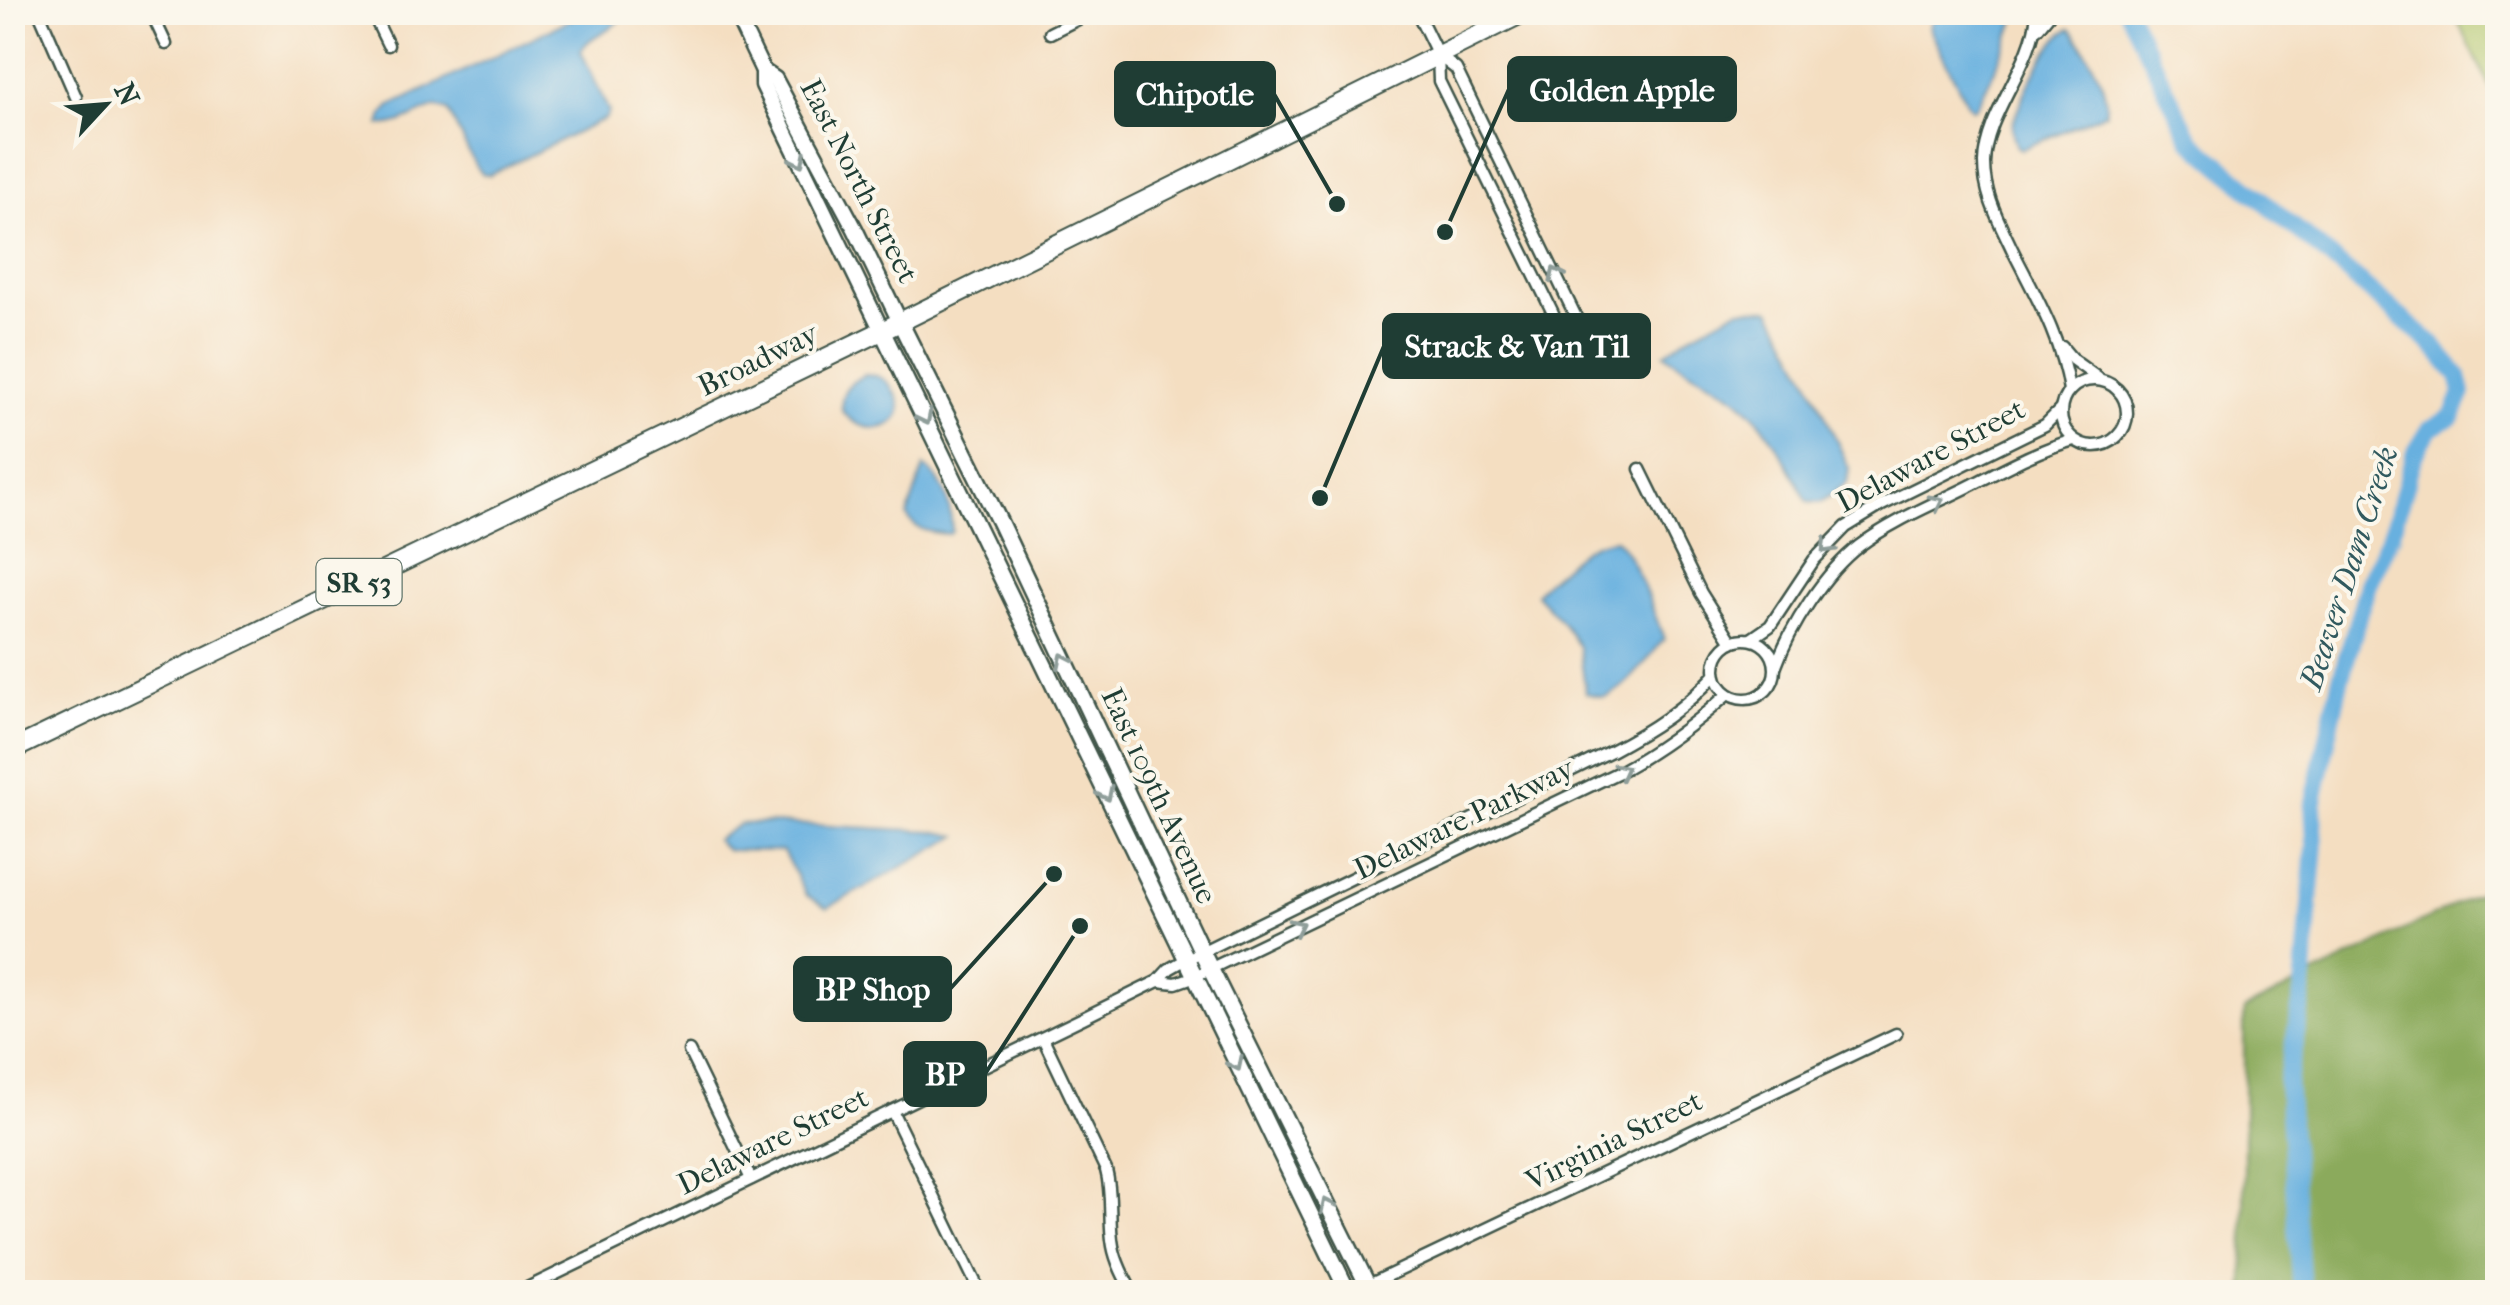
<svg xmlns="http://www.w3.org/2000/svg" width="2510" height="1305" viewBox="0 0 2510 1305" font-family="'IM FELL French Canon',serif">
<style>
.green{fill:#afc468;stroke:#67804e;stroke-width:2.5}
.forest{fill:#8baa5c;stroke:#557448;stroke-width:2.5}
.water{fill:#68b0df;stroke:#44768a;stroke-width:2.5}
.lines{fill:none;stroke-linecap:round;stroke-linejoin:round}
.river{stroke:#68b0df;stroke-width:18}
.minor-casing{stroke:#3f5549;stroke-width:15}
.tertiary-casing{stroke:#3f5549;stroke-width:19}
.secondary-casing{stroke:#3f5549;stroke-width:20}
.primary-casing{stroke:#3f5549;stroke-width:22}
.minor{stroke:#fff;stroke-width:10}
.tertiary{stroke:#fff;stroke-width:14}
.secondary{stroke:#fff;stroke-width:15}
.primary{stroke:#fff;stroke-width:18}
.oneway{stroke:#8f9e9a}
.labels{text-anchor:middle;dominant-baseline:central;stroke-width:8;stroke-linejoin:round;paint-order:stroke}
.shield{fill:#fbf7ec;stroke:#61756b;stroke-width:2.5}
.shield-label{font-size:28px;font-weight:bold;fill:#1f3d34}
.street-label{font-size:30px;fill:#1f3d34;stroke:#fbf7ec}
.water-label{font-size:32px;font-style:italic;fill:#315a5f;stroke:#fbf7ec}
.leader{fill:none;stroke:#1f3d34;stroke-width:4}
.callout-dot{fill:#1f3d34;stroke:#fbf7ec;stroke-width:4}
.callout{fill:#1f3d34;stroke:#1f3d34;stroke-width:4}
.callout-label{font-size:32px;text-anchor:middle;font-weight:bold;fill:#fff}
</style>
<rect width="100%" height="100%" fill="#fbf7ec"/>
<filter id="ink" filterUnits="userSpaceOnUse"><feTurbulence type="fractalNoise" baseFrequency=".01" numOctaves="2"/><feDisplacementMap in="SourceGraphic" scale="20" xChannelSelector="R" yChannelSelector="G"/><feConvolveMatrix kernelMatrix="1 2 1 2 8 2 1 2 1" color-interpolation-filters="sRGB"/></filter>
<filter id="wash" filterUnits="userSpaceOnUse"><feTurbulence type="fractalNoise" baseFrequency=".0048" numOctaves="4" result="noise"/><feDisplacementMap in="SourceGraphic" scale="40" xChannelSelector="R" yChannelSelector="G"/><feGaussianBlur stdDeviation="2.25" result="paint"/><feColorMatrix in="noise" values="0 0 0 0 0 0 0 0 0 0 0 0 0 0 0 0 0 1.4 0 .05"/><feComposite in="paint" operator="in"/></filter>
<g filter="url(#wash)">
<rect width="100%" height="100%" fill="#f4dec1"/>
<polygon class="green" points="2454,13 2497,13 2497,102"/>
<polygon class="forest" points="2497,884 2497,1292 2244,1292 2244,1010"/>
<g class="water">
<path d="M586 12 626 13C615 31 590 33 581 51L609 112 605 119 489 175 483 174 476 167 448 111 436 107C418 113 398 128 380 125L383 115 391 106Z"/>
<path d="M1950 13H2017C2008 46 1992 76 1976 107L1973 109 1967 104 1930 29 1932 20Z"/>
<path d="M2070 29 2074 32C2087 53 2111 89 2105 113L2022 149 2017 147C2015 140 2011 132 2013 124 2019 101 2049 37 2070 29Z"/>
<path d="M1739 309H1771L1811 384 1849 468 1847 483 1820 503 1808 502C1788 467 1770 425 1738 399 1715 381 1687 372 1665 353L1687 337Z"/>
<path d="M865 375C878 375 884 378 892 388 921 426 865 444 842 410 840 391 848 383 865 375Z"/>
<path d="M924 467C945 480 951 508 952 531L950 534C934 533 914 531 907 516Z"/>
<path d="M1615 539C1633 552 1655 615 1664 639 1653 653 1621 696 1602 697 1601 697 1588 693 1586 693L1579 647 1562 622 1536 594C1542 583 1550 579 1559 571 1579 553 1586 543 1615 539Z"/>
<polygon points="769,823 932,831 958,836 827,908 806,895 783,851 727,850 716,840 740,824"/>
</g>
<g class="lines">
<polyline class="river" points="2128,12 2191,140 2431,343 2459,376 2463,393 2453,416 2430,429 2414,455 2391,534 2368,584 2340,681 2313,806 2315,845 2302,999 2287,1081 2302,1292"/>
</g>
</g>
<g filter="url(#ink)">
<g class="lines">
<defs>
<g id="minor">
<polyline points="39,12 76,97"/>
<polyline points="151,12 166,44"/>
<polyline points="372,12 388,45"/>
<polyline points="1417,12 1438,55 1439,81 1552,311 1567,348 1581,363 1589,344 1456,69 1438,55"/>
<path d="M2037 12C2034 64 1985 113 1984 163 1984 195 1999 221 2012 249 2035 295 2061 338 2069 390"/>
<polyline points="2037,29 2051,12"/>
<polyline points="1050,33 1092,12"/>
<polyline points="2062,347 2073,360 2098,378"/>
<circle cx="2094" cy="413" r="33"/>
<polyline points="1640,469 1701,593 1732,642"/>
<circle cx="1745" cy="669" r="30"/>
<polyline points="1751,639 1770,626 1814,560 1846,527 1882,505 2045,425 2060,410"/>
<path d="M1776 666C1790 627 1825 572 1859 546 1892 521 1932 505 1968 487 2003 469 2037 450 2074 440"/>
<path d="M1158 981 1176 983 1193 977 1617 773C1658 751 1693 725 1728 694"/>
<path d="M1043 1038 1106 1170C1113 1195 1108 1220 1113 1246 1116 1262 1124 1277 1132 1292"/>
<polyline points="689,1051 751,1179"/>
<polyline points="892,1111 980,1292"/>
<path d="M519 1292 1083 1018 1158 981 1169 969 1185 960 1611 751C1651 730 1685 708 1715 675"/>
<polyline points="1354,1292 1896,1034"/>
</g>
<g id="tertiary">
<polyline points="735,12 763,71 763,85 882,331"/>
<polyline points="763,71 775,79 855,229 900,322"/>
</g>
<g id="secondary">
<polyline points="900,322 1000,523 1202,952 1371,1292"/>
<polyline points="882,331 1348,1292"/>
</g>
<polyline id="primary" points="12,750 892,326 1525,12"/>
</defs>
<use href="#minor" class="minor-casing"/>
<use href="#tertiary" class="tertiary-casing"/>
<use href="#secondary" class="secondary-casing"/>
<use href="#primary" class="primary-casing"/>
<use href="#minor" class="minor"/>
<use href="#tertiary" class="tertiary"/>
<use href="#secondary" class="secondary"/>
<use href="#primary" class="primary"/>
</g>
<defs><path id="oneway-chevron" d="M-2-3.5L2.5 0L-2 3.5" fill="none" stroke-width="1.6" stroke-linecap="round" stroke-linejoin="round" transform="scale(2.5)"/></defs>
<g class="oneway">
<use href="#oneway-chevron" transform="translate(799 160) rotate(64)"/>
<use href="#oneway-chevron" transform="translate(1556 274) rotate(-116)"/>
<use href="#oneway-chevron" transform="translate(925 418) rotate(64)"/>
<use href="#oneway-chevron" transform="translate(1937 502) rotate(-27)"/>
<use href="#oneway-chevron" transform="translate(1827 547) rotate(134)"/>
<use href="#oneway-chevron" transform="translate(1064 660) rotate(-115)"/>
<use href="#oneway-chevron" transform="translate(1622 770) rotate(-28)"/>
<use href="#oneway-chevron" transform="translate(1106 794) rotate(64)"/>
<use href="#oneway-chevron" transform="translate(1297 926) rotate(-26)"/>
<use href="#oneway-chevron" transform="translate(1236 1064) rotate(64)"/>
<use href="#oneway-chevron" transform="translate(1327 1205) rotate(-116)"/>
</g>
</g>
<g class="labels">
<rect class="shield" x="316.5" y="559" width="85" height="46" rx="8"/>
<g class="shield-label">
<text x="359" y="582">SR 53</text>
</g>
<g class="street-label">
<text transform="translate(859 181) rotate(63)">East North Street</text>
<text transform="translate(758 360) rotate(-26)">Broadway</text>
<text transform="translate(1931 456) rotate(-28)">Delaware Street</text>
<text transform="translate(1159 796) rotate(65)">East 109th Avenue</text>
<text transform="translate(1464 819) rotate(-26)">Delaware Parkway</text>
<text transform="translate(773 1141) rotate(-26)">Delaware Street</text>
<text transform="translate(1614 1141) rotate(-26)">Virginia Street</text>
</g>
<g class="water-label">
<text transform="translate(2349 568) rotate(-72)">Beaver Dam Creek</text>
</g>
</g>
<path class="leader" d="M1445 232L1509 89M1337 204L1274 94M1320 498L1384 346M1054 874L950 989M1080 926L985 1074"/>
<g class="callout-dot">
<circle cx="1445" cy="232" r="10"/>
<circle cx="1337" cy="204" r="10"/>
<circle cx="1320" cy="498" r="10"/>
<circle cx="1054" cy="874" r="10"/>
<circle cx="1080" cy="926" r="10"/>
</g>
<g class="callout">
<rect x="1509" y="58" width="226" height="62" rx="10"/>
<rect x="1116" y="63" width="158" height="62" rx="10"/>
<rect x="1384" y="315" width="265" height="62" rx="10"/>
<rect x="795" y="958" width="155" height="62" rx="10"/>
<rect x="905" y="1043" width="80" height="62" rx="10"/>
</g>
<g class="callout-label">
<text x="1622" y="101">Golden Apple</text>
<text x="1195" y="105">Chipotle</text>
<text x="1517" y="357">Strack &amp; Van Til</text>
<text x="873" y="1000">BP Shop</text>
<text x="945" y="1085">BP</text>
</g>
<rect width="2510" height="1305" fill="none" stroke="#fbf7ec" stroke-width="50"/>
<g transform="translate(105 105) rotate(64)" stroke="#fbf7ec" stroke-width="8" paint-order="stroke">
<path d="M0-8L18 38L0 25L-18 38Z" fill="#1f3d34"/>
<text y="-15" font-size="28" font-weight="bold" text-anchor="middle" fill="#1f3d34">N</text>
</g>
</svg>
